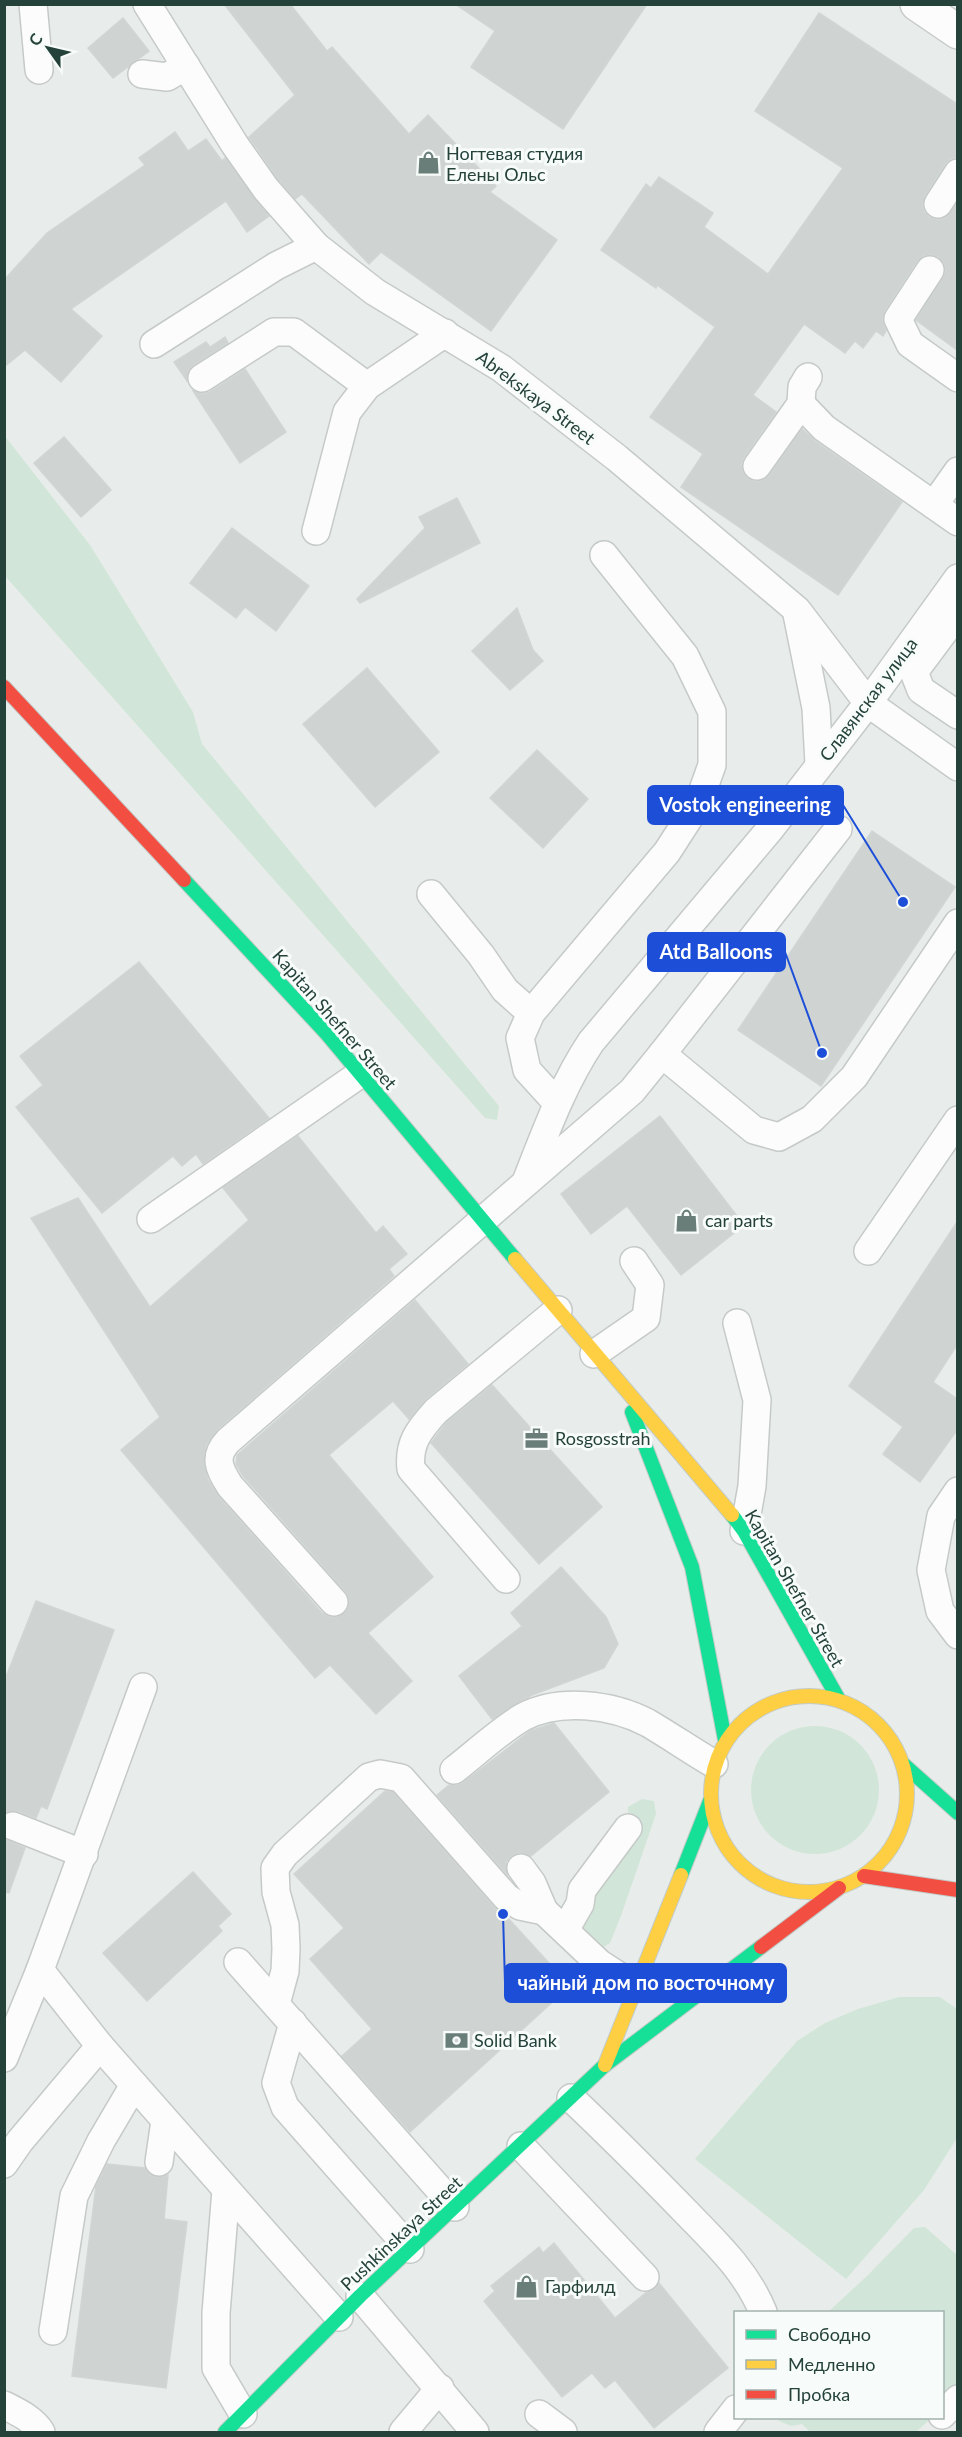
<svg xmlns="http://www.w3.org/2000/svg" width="962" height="2437" viewBox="0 0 962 2437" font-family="Lato,sans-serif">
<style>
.green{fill:#d1e6d8}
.building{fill:#cfd4d2;stroke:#d1d6d4;stroke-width:1.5}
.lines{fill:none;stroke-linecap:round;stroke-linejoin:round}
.lane-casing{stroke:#c5cac8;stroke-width:30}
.street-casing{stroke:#c5cac8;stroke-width:36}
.fast-casing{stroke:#c3cbc8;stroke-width:16}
.slow-casing{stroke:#c3cbc8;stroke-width:16}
.jam-casing{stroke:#c3cbc8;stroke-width:16}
.lane{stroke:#fcfcfc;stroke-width:27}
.street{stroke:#fcfcfc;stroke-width:33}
.fast{stroke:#16e098;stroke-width:14}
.slow{stroke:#ffcf43;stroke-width:14}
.jam{stroke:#f24e42;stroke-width:14}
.labels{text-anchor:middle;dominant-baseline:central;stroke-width:6;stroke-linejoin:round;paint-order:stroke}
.poi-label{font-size:18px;fill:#24423a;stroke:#f7fbf9;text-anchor:start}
.street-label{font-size:18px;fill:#24423a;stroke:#f7fbf9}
.leader{fill:none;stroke:#1d4ed8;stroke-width:2}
.callout-dot{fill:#1d4ed8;stroke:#f7fbf9;stroke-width:2}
.callout{fill:#1d4ed8;stroke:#1d4ed8;stroke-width:2}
.callout-label{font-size:20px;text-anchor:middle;font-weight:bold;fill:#fff}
</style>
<rect width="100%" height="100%" fill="#e8edeb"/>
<g class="green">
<polygon points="4,435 90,545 193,712 202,744 499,1106 497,1120 485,1118 5,576"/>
<circle cx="815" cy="1790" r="64"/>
<polygon points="642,1799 654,1801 656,1814 622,1913 610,1943 602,1948 586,1938 579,1924 633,1820 628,1812 628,1807"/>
<polygon points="899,1997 940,1997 957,2009 957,2138 924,2190 846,2279 695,2159 797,2041 825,2023 858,2009"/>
<polygon points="925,2227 957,2255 957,2390 943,2405 942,2312 828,2312 868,2275 914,2228"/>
<polygon points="777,2418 931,2418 916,2432 810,2432 802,2424 791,2426 779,2421"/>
</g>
<g class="building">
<polygon points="224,4 290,4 327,51 332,47 409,134 428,115 496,186 490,192 557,240 491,331 381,252 369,264 302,194 295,199 278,179 249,137 295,95"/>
<polygon points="455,4 647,4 563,129 471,67 495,31"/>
<polygon points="819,13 957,104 957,157 950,159 945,164 925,195 922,204 924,212 929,217 938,220 946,218 957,203 957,350 916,320 946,271 944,263 939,257 931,254 923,256 917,261 885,310 882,319 886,331 883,336 876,331 863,348 855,341 845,353 804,324 753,395 776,412 744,457 741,465 743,473 747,478 756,482 763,480 769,476 802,429 815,441 902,502 838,595 681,487 703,454 650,417 715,327 657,285 656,288 601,250 646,184 651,188 659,177 713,213 704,227 768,274 843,168 755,111"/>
<polygon points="123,18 149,51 113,78 88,48"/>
<polygon points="175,132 188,151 206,139 222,161 225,158 269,216 247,232 226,201 71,309 102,336 61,382 25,350 4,367 4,280 47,233 145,165 139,158"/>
<polygon points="225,337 228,343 193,365 188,371 187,381 174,362 206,342 210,347"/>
<polygon points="245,369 286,432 240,463 193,391 202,394 210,392"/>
<polygon points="64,437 111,490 81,517 34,463"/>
<polygon points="457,498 480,543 360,603 357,599 425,528 419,517"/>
<polygon points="232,528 309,586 276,631 245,607 236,618 190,583"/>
<polygon points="517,608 533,650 543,661 510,690 472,651"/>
<polygon points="367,668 439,752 375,807 303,724"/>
<polygon points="537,750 588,799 543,848 490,798"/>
<polygon points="872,831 955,887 821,1086 738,1030"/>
<polygon points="139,962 269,1118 203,1164 196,1154 182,1166 173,1156 102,1213 16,1107 43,1085 20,1056"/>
<polygon points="660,1116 744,1225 681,1275 627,1206 591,1234 561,1194"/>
<polygon points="298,1136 376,1233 383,1226 407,1254 389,1269 394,1276 218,1429 206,1445 204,1464 208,1480 218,1496 322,1613 329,1617 337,1617 345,1613 349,1606 349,1599 346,1592 243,1476 236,1464 237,1455 415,1300 468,1364 426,1399 409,1419 393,1401 329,1455 433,1577 368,1633 412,1681 376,1714 330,1665 315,1678 121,1450 160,1417 31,1218 78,1198 150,1307 249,1220 223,1188"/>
<polygon points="957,1222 957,1345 933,1382 957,1399 957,1430 920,1482 883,1454 903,1427 849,1386"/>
<polygon points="492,1385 602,1507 539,1564 431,1443 447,1422"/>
<polygon points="561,1567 606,1617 618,1644 604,1668 532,1695 492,1719 459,1676 522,1626 511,1613"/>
<polygon points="36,1601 114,1630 47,1809 41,1806 36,1818 18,1811 4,1813 4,1682"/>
<polygon points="554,1723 609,1792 531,1856 520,1852 511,1856 506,1862 507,1874 437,1795 449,1785 457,1785 464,1782 530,1731"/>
<polygon points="385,1791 393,1792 494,1907 506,1916 570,1986 410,2132 342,2056 372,2029 310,1959 344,1928 294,1874"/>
<polygon points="4,1839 25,1848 9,1893 4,1892"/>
<polygon points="193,1872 231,1914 218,1926 222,1931 147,2001 103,1953"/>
<polygon points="107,2164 145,2168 150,2175 156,2177 168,2175 164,2219 187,2222 166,2388 72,2376 96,2186"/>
<polygon points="554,2243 615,2318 647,2292 655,2289 659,2283 728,2368 654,2428 615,2380 605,2388 592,2373 562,2397 484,2301 495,2291 491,2286 539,2247 543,2253"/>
</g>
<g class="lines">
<defs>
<g id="lane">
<polyline points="33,4 39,70"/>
<polyline points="147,4 235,145 266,189 316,246 375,292 501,368 617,458 797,610 868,703 958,767"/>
<polyline points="142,74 167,77 186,66"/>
<polyline points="938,204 958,173"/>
<polyline points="930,270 898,319 910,344 958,378"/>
<polyline points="154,344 276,266 316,246"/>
<polyline points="808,377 802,387 801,404 824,428 958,522"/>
<polyline points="202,378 274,332 294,332 367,386"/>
<polyline points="757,466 801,404"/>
<polyline points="934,505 958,471"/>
<polyline points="316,531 347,412 367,386 445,333"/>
<polyline points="958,613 914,672 921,690 958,715"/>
<polyline points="797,614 816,708 819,764"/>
<polyline points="431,894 481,955 505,990 531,1013"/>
<polyline points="662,1054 838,829"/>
<polyline points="557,1103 527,1070 520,1038 531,1013 667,852 698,804 712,765 712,712 685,656 604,555"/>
<path d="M527 1179C546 1131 563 1084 591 1042L771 828 868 703 958 578"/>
<polyline points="151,1219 360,1074"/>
<polyline points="868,1251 958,1120"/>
<polyline points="737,1323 757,1400 752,1486 744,1531"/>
<polyline points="594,1354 646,1318 650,1285 634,1261"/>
<polyline points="958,1491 941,1516 931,1570 940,1611 958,1635"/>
<path d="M506 1579 411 1469C408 1443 419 1430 436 1411L558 1310"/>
<path d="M334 1602 230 1486C219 1469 213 1457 228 1441L632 1091 662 1054 754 1130 779 1137 812 1119 854 1077 958 923"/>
<path d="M454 1770C476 1753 499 1731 523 1717 559 1698 612 1704 648 1723 670 1736 692 1751 714 1764"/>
<polyline points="13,1826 84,1854"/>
<polyline points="521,1868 532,1883 544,1911"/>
<polyline points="565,1930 580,1904 582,1890 628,1828"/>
<polyline points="238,1962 455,2207"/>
<polyline points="276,2004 285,1971 286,1949 285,1925 276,1892 275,1868 285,1854 369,1777 380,1774 401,1778 506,1897 520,1906 544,1911 599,1963 636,1987"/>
<polyline points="293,2023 276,2083 285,2107 410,2249"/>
<polyline points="100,2046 339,2317"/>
<polyline points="4,2058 40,1970"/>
<path d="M571 2098C609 2134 646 2171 682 2208 713 2240 746 2270 763 2312"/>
<polyline points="521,2146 645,2277"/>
<polyline points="159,2162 165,2121"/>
<polyline points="4,2164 20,2141 100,2046 40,1970 143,1687"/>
<polyline points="226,2190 216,2313 216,2368 243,2414"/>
<polyline points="360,2296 475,2432"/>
<polyline points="53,2331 74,2196 101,2141 134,2085"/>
<path d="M4 2405C18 2412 33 2419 41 2432"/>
<polyline points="539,2414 563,2432"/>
<polyline points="942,2415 958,2399"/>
<polyline points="403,2432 440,2388"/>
<polyline points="718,2432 736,2409"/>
</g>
<polyline id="street" points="917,4 958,32"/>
<g id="fast">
<polyline points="184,880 327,1034 515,1259"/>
<polyline points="632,1412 692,1567 725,1740"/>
<polyline points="732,1515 744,1531 839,1700"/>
<polyline points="903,1764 958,1813"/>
<polyline points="681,1875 710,1801"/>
<polyline points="225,2432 360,2296 605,2065 761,1947"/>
</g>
<g id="slow">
<polyline points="515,1259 732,1515"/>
<circle cx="809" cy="1794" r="98"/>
<polyline points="605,2065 681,1875"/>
</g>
<g id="jam">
<polyline points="4,687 184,880"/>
<polyline points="864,1876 958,1890"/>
<polyline points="761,1947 839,1888"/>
</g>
</defs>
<use href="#lane" class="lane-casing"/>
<use href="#street" class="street-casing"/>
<use href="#fast" class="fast-casing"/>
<use href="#slow" class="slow-casing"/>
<use href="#jam" class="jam-casing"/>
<use href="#lane" class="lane"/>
<use href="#street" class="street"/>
<use href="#fast" class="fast"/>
<use href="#slow" class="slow"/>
<use href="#jam" class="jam"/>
</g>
<defs>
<symbol id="shop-bare" viewBox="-9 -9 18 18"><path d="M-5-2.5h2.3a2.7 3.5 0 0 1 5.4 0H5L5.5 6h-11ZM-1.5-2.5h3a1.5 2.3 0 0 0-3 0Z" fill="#697e78" stroke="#f7fbf9" stroke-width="2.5" paint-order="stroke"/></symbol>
<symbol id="office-bare" viewBox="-9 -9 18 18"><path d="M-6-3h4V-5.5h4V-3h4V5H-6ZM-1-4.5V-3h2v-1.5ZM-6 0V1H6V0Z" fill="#697e78" stroke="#f7fbf9" stroke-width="2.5" paint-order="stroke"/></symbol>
<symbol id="bank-bare" viewBox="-9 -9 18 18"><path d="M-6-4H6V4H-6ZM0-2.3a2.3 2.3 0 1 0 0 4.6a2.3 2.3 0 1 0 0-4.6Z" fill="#697e78" stroke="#f7fbf9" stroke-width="2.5" paint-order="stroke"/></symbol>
</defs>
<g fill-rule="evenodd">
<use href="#shop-bare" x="412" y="146" width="33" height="33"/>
<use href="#shop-bare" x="670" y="1204" width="33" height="33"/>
<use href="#office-bare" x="520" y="1422" width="33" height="33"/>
<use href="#bank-bare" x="440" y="2024" width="33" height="33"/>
<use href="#shop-bare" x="510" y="2270" width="33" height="33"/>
</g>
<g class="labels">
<g class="poi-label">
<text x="446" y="153">Ногтевая студия<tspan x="446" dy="21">Елены Ольс</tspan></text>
<text x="705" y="1220">car parts</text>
<text x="555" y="1438">Rosgosstrah</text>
<text x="474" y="2040">Solid Bank</text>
<text x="545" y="2286">Гарфилд</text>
</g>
<g class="street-label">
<text transform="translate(536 397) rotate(37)">Abrekskaya Street</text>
<text transform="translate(868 699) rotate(-53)">Славянская улица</text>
<text transform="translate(335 1019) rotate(49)">Kapitan Shefner Street</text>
<text transform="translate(795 1588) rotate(60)">Kapitan Shefner Street</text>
<text transform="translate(401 2233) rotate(-43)">Pushkinskaya Street</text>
</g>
</g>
<path class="leader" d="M903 902L843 805M822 1053L785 952M503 1914L505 1983"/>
<g class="callout-dot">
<circle cx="903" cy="902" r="6"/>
<circle cx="822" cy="1053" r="6"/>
<circle cx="503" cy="1914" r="6"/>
</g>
<g class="callout">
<rect x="648" y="786" width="195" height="38" rx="6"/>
<rect x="648" y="933" width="137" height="38" rx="6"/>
<rect x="505" y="1964" width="281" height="38" rx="6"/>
</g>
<g class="callout-label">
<text x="745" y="812">Vostok engineering</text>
<text x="716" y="959">Atd Balloons</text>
<text x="646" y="1990">чайный дом по восточному</text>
</g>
<rect width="962" height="2437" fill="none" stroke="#24423a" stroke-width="12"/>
<rect x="734" y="2311" width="210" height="108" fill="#f7fbf9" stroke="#a3b1ad" stroke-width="1.5"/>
<rect x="746" y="2330" width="30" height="9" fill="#16e098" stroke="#a3b1ad" stroke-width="1.5"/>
<text x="788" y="2341" font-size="18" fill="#24423a">Свободно</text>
<rect x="746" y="2360" width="30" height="9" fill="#ffcf43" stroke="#a3b1ad" stroke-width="1.5"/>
<text x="788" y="2371" font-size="18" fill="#24423a">Медленно</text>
<rect x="746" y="2390" width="30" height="9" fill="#f24e42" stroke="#a3b1ad" stroke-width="1.5"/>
<text x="788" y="2401" font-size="18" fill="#24423a">Пробка</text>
<g transform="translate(48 48) rotate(304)" stroke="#f7fbf9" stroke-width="4.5" paint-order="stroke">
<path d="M0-4.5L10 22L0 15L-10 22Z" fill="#24423a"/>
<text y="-9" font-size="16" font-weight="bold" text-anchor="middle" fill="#24423a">С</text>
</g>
</svg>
